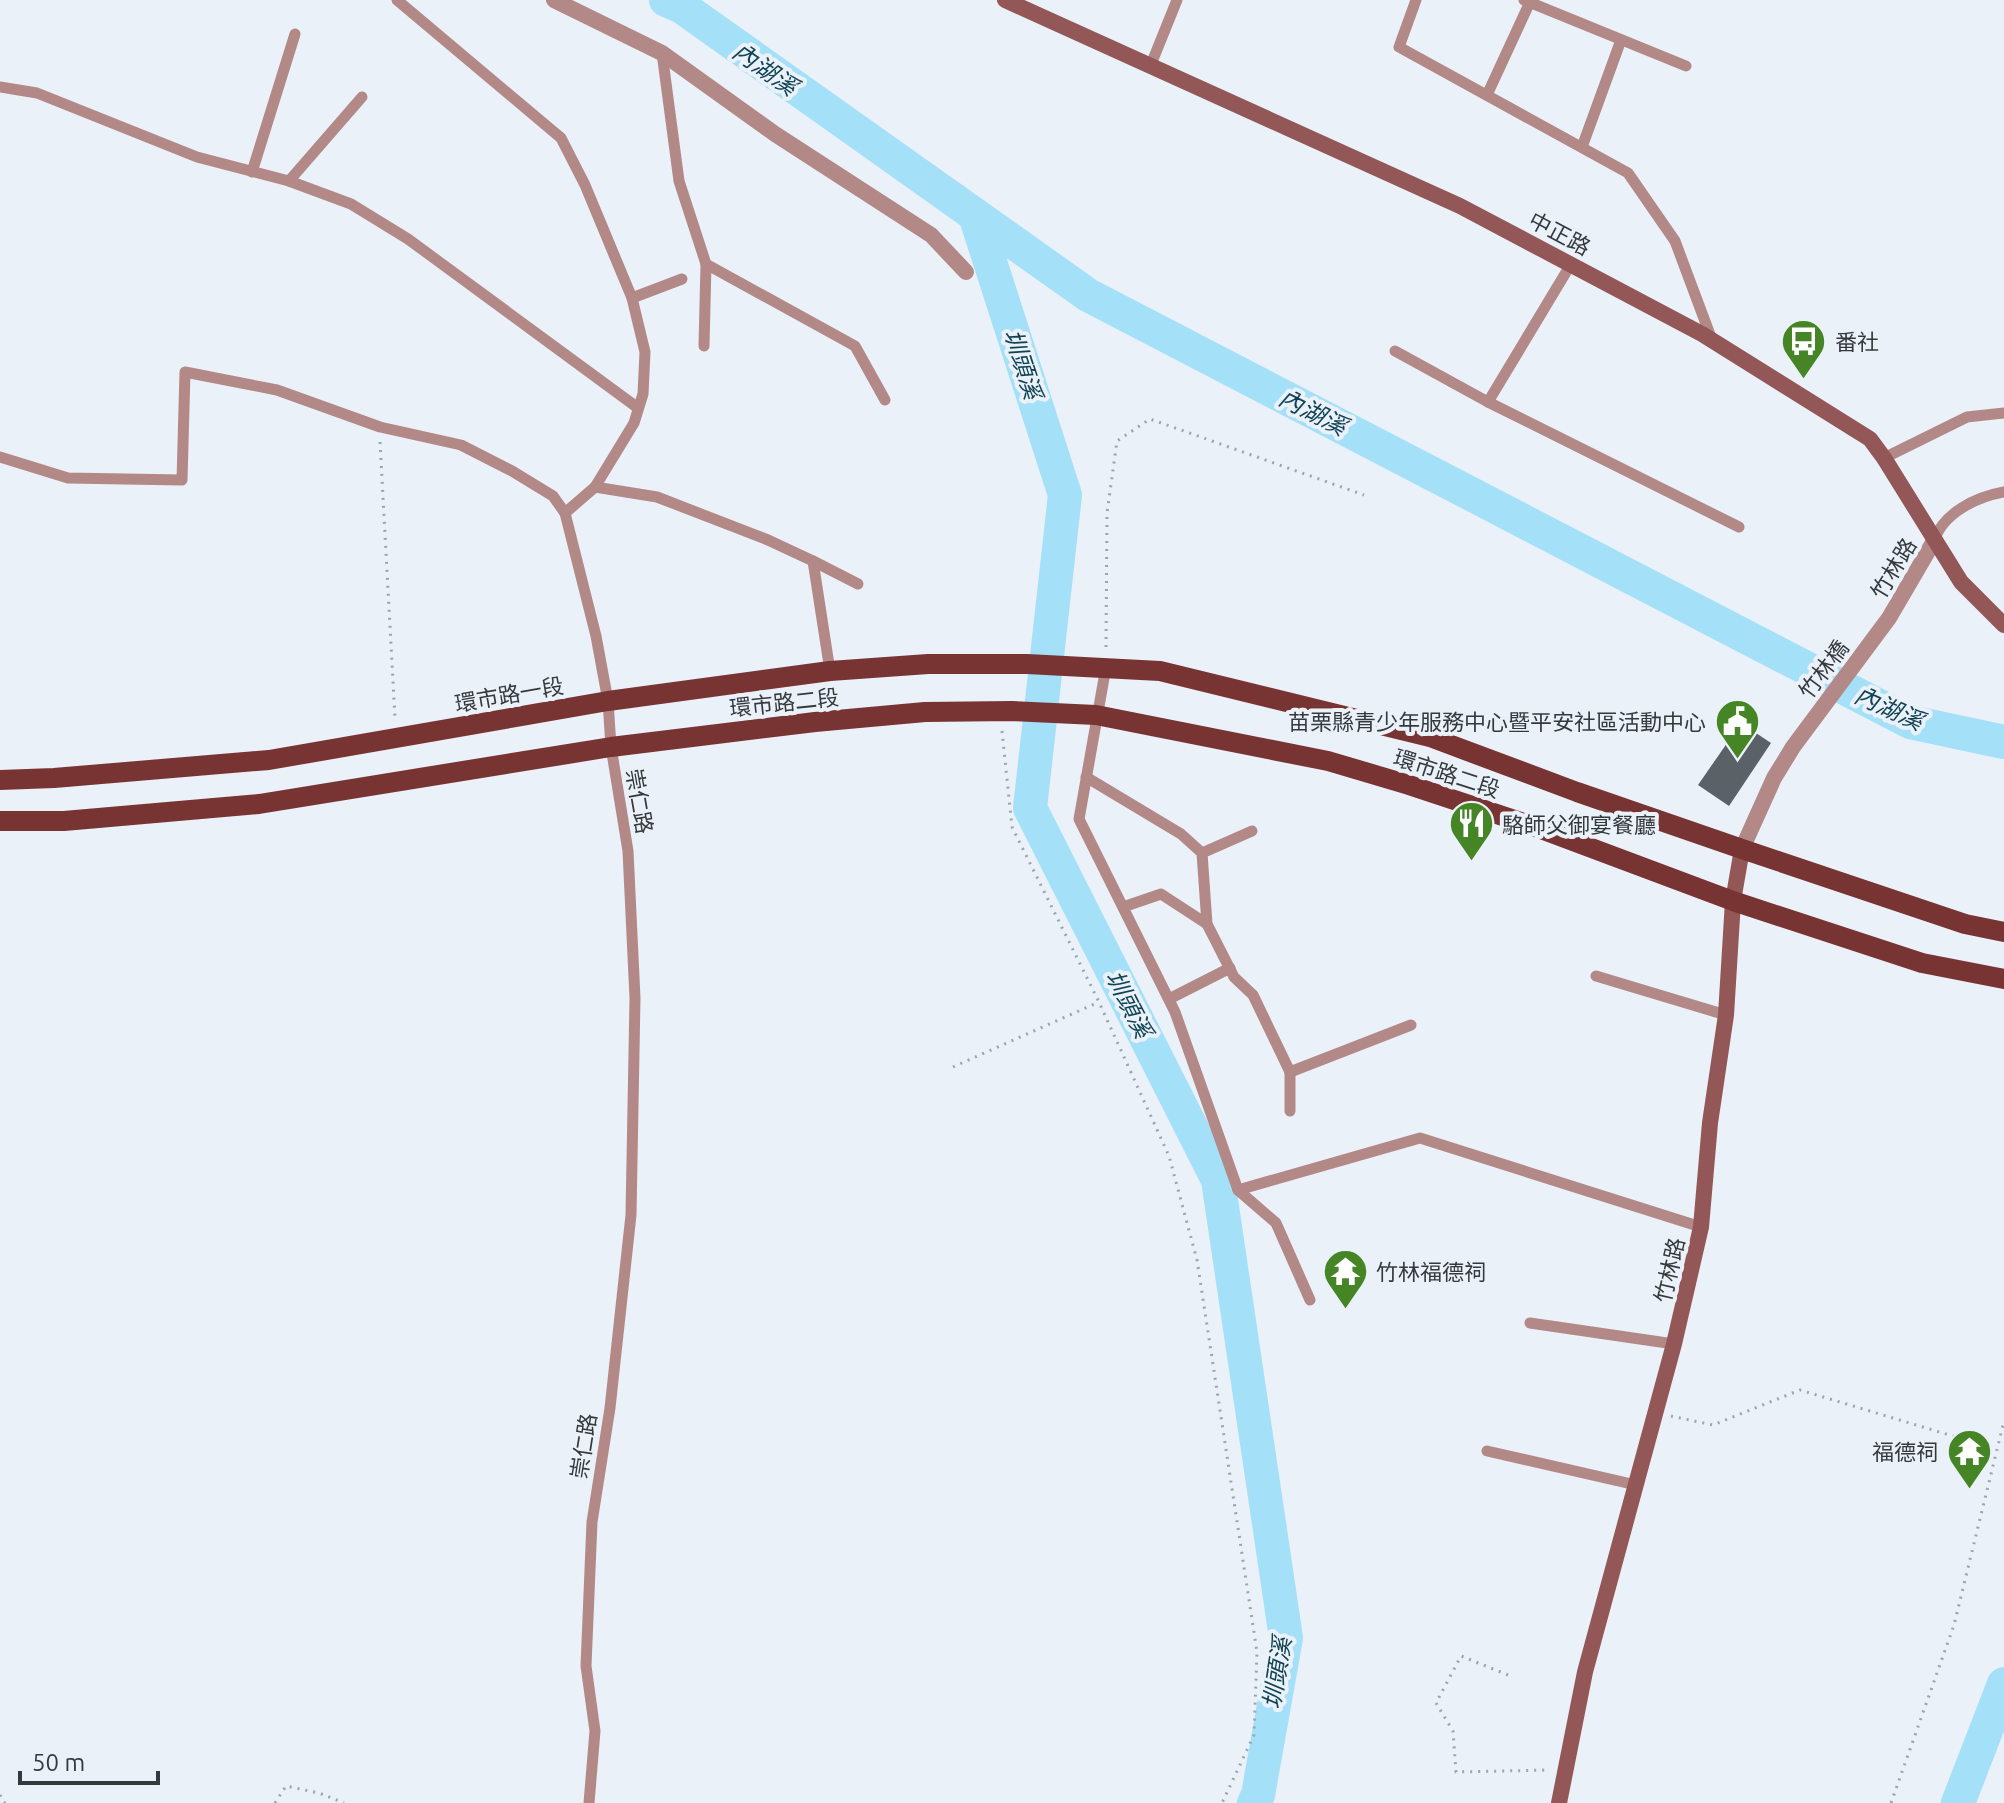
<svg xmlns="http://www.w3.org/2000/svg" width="2004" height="1803" viewBox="0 0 2004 1803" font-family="Ubuntu,'Noto Sans TC',sans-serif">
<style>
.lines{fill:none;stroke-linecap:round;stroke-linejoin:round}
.river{stroke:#a4e0f7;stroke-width:34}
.building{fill:#5a6167}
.path{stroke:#9fa4aa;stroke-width:3;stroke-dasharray:2 6;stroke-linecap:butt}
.lane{stroke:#b38987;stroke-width:11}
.street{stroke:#b38987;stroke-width:16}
.secondary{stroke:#925756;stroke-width:16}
.primary{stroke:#783333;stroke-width:20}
.labels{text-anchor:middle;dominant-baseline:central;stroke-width:8;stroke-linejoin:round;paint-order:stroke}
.street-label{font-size:22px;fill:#36393c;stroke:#eaf1f9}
.poi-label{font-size:22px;fill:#36393c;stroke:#eaf1f9;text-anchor:start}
.water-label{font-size:24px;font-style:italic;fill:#114353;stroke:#eaf1f9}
</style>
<rect width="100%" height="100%" fill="#eaf1f9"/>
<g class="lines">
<g class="river">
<polyline points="666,0 682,7 1088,295 1910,722 2004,742"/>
<polyline points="975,215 1065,495 1030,808 1218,1180 1286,1638 1258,1795 1254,1803"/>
<polyline points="1958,1803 2004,1684"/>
</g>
</g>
<polygon class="building" points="1741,723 1771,743 1729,806 1698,785"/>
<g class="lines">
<g class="path">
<polyline points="380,442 395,718"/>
<polyline points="1106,647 1107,513 1117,441 1150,419 1364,495"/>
<polyline points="1002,731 1012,827 1099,1002 1169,1156 1197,1260 1257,1652 1254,1735 1222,1803"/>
<polyline points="953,1067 1099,1002"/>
<polyline points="1671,1416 1713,1425 1800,1390 1976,1443 1995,1457"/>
<polyline points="1508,1675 1461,1656 1436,1703 1453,1731 1456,1772 1550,1770"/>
<polyline points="0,1795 5,1803"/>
<polyline points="275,1803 286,1786 319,1793 344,1803"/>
<polyline points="1891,1803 1954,1625 2004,1421"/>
</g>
<g class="lane">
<polyline points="397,0 561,138 585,185 632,298 645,352 643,394 634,423 595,487 565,513"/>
<polyline points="1416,0 1399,47 1628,173 1675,241 1712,340"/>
<polyline points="1524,0 1686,66"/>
<polyline points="662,53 679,181 706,264 855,346 885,400"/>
<polyline points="1150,67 1177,0"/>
<polyline points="0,87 37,93 197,157 289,181 351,204 408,239 638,408"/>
<polyline points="1487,95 1530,2"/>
<polyline points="1582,147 1621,40"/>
<polyline points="252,172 295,34"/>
<polyline points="289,181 362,97"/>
<polyline points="1571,264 1488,402 1739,527"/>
<polyline points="632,298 682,279"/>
<polyline points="704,346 706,264"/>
<polyline points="1395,351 1488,402"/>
<polyline points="0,457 68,478 182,480 185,372 277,390 380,427 461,445 512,471 553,496 565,513 596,636 608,701 611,747 628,851 635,998 631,1215 610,1408 592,1522 586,1666 595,1731 589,1803"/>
<polyline points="1884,458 1967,417 2004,413"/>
<polyline points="595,487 657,497 768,540 813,561 830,671"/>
<path d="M1934 541C1943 513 1976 497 2004 492"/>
<polyline points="813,561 858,584"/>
<polyline points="1106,667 1079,819 1175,1012 1238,1190 1276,1223 1310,1300"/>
<polyline points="1086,777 1181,834 1202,853 1207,924 1234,977 1253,995 1290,1072 1411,1025"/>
<polyline points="1202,853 1252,831"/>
<polyline points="1123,907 1161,894 1207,924"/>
<polyline points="1596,976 1726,1015"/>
<polyline points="1169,999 1230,968"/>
<polyline points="1290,1072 1290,1111"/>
<polyline points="1238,1190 1420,1138 1701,1227"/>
<polyline points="1530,1323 1674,1344"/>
<polyline points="1487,1451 1636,1485"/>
</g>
<g class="street">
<polyline points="554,0 662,53 775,134 931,235 966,272"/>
<polyline points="1742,849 1774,778 1793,747 1889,618 1934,541"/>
</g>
<g class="secondary">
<polyline points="1005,0 1460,206 1702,334 1870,439 1884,458 1961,582 2004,625"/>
<polyline points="1559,1803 1585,1672 1674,1344 1701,1227 1710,1123 1726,1015 1733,901 1742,849"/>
</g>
<g class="primary">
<polyline points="0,780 54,778 269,760 608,701 830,671 928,664 1027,664 1160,671 1430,737 1577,792 1742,849 1965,924 2004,932"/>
<polyline points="0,821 64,821 259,804 611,747 815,722 925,712 1012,711 1096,715 1328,761 1409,785 1530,825 1733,901 1922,963 2004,979"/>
</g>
</g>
<defs>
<symbol id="bus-pin" viewBox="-11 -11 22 30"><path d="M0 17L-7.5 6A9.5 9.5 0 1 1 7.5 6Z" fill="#468525" stroke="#eaf1f9"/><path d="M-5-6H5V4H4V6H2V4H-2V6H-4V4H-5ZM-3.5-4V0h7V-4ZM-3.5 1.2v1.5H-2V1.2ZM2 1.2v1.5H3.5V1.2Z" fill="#fff"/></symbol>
<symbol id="civic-pin" viewBox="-11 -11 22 30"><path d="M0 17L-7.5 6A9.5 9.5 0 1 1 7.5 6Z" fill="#468525" stroke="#eaf1f9"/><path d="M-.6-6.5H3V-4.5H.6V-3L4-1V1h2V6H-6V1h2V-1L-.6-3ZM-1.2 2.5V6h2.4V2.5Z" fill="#fff"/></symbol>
<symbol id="restaurant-pin" viewBox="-11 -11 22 30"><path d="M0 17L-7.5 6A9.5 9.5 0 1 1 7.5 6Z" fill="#468525" stroke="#eaf1f9"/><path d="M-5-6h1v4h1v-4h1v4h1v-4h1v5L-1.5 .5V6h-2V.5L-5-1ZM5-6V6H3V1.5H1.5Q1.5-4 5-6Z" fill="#fff"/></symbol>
<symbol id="temple-pin" viewBox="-11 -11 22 30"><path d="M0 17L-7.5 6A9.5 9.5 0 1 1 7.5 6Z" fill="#468525" stroke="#eaf1f9"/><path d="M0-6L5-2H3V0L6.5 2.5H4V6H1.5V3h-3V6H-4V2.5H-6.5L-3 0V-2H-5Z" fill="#fff"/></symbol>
</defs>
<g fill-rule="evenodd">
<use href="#bus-pin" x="1778" y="316" width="51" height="69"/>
<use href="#civic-pin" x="1712" y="696" width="51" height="69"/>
<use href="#restaurant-pin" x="1446" y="798" width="51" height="69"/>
<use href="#temple-pin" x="1320" y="1246" width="51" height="69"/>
<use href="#temple-pin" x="1944" y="1426" width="51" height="69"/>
</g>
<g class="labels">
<g class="street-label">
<text transform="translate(1560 233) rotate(28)">中正路</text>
<text transform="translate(1893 568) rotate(-59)">竹林路</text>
<text transform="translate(1823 669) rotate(-53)">竹林橋</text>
<text transform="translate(509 694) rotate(-10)">環市路一段</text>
<text transform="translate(784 702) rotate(-6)">環市路二段</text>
<text transform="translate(1447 773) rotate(18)">環市路二段</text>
<text transform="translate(640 801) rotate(80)">崇仁路</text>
<text transform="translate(1669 1270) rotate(-77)">竹林路</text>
<text transform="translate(583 1446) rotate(-81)">崇仁路</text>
</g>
<g class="poi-label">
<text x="1835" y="341">番社</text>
<text x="1706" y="721" text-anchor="end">苗栗縣青少年服務中心暨平安社區活動中心</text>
<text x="1502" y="824">駱師父御宴餐廳</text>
<text x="1376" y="1271">竹林福德祠</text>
<text x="1938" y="1451" text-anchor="end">福德祠</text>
</g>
<g class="water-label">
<text transform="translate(765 69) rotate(35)">內湖溪</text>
<text transform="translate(1023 364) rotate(72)">圳頭溪</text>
<text transform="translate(1313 412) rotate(27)">內湖溪</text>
<text transform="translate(1889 708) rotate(24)">內湖溪</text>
<text transform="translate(1129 1004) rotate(63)">圳頭溪</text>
<text transform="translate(1277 1673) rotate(-81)">圳頭溪</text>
</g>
</g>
<path d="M20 1771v12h138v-12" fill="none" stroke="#36393c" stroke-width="4"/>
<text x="32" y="1771" font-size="24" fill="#36393c" stroke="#eaf1f9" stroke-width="6" paint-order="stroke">50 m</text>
</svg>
